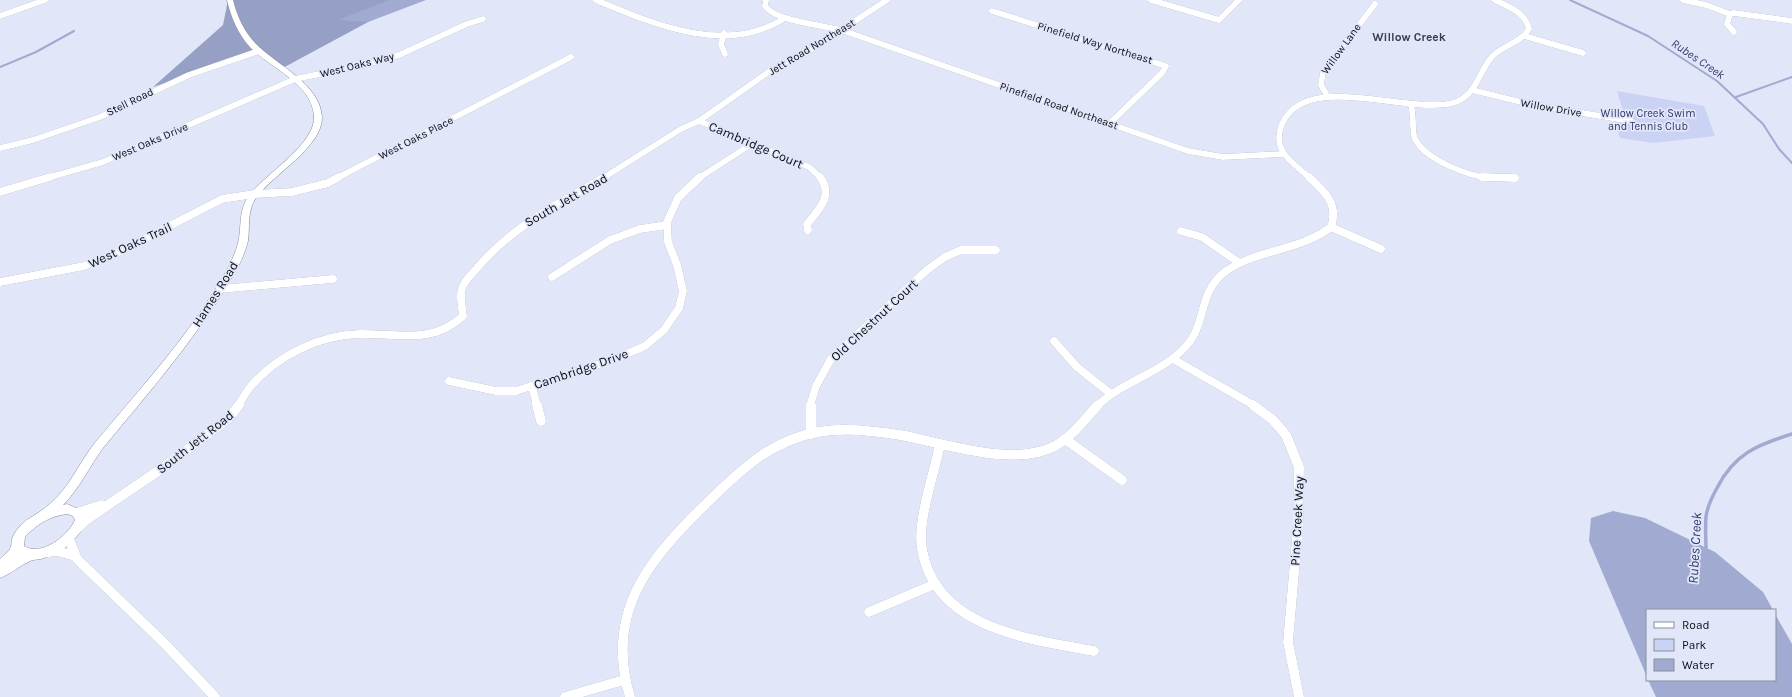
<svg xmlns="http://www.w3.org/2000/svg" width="1792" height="697" viewBox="0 0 1792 697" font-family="Karla,sans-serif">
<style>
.green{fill:#cbd3f5}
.forest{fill:#969fc4}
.water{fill:#a1aad0}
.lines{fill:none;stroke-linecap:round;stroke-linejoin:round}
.stream-far1{stroke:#a1aad0;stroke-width:2}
.stream{stroke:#a1aad0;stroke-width:3.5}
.minor-far2-casing{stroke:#8a8e9f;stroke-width:6}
.minor-far1-casing{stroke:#8a8e9f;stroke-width:8}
.minor-casing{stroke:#8a8e9f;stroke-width:10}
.tertiary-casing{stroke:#8a8e9f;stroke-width:1}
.minor-far2{stroke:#fff;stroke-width:6}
.minor-far1{stroke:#fff;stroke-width:8}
.minor{stroke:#fff;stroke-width:10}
.tertiary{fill:#fff;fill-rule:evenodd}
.labels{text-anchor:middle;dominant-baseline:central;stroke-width:3.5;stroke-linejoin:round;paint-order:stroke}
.far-street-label{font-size:11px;fill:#0c0d13;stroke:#e1e6f9}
.far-park-label{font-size:11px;fill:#2e3667;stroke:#e1e6f9}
.far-neighbourhood-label{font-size:12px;font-weight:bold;fill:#3a3d4c;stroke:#e1e6f9}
.far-water-label{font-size:12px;font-style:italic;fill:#353d6f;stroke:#e1e6f9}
.street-label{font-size:13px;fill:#0c0d13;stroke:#e1e6f9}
.water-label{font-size:14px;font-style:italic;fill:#353d6f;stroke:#e1e6f9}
</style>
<rect width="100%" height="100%" fill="#e1e6f9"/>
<polygon class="green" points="1617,91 1704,106 1715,136 1653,143 1620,138 1614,120 1626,122"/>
<polygon class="forest" points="228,0 409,0 279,70 256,52 153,87 223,25"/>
<g class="water">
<polygon points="389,0 426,0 368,22 338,20"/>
<polygon points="1613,511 1645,518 1715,552 1763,592 1773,610 1647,610 1647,677 1589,541 1591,518"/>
<polygon points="1775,614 1792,644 1792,697 1656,697 1648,680 1775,680"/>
</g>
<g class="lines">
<g class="stream-far1">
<polyline points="1570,0 1648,36 1717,81 1763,124 1779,149 1792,163"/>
<polyline points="0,67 36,52 74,31"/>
<polyline points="1736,97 1792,77"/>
</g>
<path class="stream" d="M1706 551C1706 540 1705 528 1706 517 1707 507 1712 497 1717 488 1734 454 1757 445 1792 434"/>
<defs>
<g id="minor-far2">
<path d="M596 0C653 24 726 56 785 18"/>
<path d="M766 0 765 6C775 22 828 25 847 32 961 72 1074 111 1188 151L1223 157 1283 154"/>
<polyline points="1151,0 1219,20 1239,0"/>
<polyline points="1683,0 1706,5 1730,14"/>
<polyline points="992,11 1166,66 1162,73 1109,124"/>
<polyline points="0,16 45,0"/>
<polyline points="1734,32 1727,24 1730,14 1734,13 1792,21"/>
<polyline points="724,33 721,44 725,54"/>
<polyline points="1524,36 1583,53"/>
<polyline points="1472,90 1533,105 1631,121"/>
<polyline points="1328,97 1321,85 1323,72 1375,4"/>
<path d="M1411 105C1414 114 1412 134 1415 139 1426 160 1468 176 1490 178"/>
<polyline points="699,121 809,167 821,178"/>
<polyline points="0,148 33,140 100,117 189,75 259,51"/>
<polyline points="47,178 103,162 295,79 364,65 399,55 467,24 483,19"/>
<polyline points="337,178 571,57"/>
<polyline points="603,178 681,129 699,121 770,71 803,55 887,0"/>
<polyline points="699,178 753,143"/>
<path d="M1310 178C1293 163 1271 151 1282 124 1306 69 1411 117 1456 102 1476 95 1479 72 1491 58 1501 45 1520 44 1529 29 1525 12 1509 7 1495 0"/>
<polyline points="1507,178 1515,178"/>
</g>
<g id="minor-far1">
<polyline points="1482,177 1515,178"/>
<polyline points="0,192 50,177"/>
<polyline points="1331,227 1381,249"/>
<path d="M808 230 807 224C819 210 834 195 820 177"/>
<polyline points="1181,231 1202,237 1238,262"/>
<polyline points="552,277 610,240 640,229 667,225"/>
<polyline points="0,282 84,266 115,254 222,199 254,194 292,192 328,183 339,177"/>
<polyline points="220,289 333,279"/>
<polyline points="1054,341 1077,367 1111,394"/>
<polyline points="1173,359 1255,406"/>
<polyline points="449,381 496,391 516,391 615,359 645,346 664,330 679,308 683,291 677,265 668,242 667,222 678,198 700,177"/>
<polyline points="532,386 537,406"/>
<path d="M238 406C242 399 246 392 251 386 277 356 319 335 359 334 397 333 432 345 463 316 462 307 459 294 463 286 466 279 473 273 478 267 513 226 559 203 605 177"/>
<polyline points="810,406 816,386 831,359 927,270 945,257 961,250 996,250"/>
<path d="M1097 406C1125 379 1168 372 1191 340 1206 319 1199 291 1226 271 1258 249 1300 251 1331 227 1339 204 1325 192 1309 177"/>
</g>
<g id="minor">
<polyline points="537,405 541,421"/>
<polyline points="811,405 811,434"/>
<polyline points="1253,405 1273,420 1286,435 1299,467 1298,526 1288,642 1299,697"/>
<polyline points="1065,439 1122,480"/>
<path d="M940 445C934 474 917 521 922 549 935 629 1029 639 1094 651"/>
<polyline points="77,513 102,505"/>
<polyline points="79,527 86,520 161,469 228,419 239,405"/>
<polyline points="69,539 77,559 165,644 215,697"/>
<polyline points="48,552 57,551 75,556"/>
<polyline points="869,612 935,584"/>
<polyline points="565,697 624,680"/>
<path d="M630 697C603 608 654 554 713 497 744 467 773 440 818 432 845 427 873 431 900 435 944 443 1013 468 1055 446 1073 436 1085 419 1098 405"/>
</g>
<path id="tertiary" d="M227 0H233C237 16 244 32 256 44 276 65 320 83 322 117 323 147 272 175 256 198 247 210 250 227 248 241 246 250 242 259 238 267 201 333 151 390 103 448 89 467 80 488 63 505L67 504 81 510 87 520C79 538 64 552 44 558 40 560 34 559 30 561 19 566 11 574 0 578V559C4 555 10 551 11 546 12 543 11 541 12 539 14 533 18 528 22 524 28 518 36 515 42 510 48 506 53 501 58 496 73 480 81 460 94 444 136 393 182 344 216 288 225 274 234 259 238 243 242 227 238 210 249 196 264 174 317 144 314 115 310 82 271 69 250 47 238 34 231 17 227 0ZM67 514 73 516 75 520C68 536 41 557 24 546L25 537C37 524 50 516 67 514Z"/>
</defs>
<use href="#minor-far2" class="minor-far2-casing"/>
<use href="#minor-far1" class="minor-far1-casing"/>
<use href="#minor" class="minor-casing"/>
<use href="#tertiary" class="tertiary-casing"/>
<use href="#minor-far2" class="minor-far2"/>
<use href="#minor-far1" class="minor-far1"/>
<use href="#minor" class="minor"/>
<use href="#tertiary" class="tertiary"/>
</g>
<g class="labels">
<g class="far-street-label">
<text transform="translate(1095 43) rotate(17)">Pinefield Way Northeast</text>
<text transform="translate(812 47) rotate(-31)">Jett Road Northeast</text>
<text transform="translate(1341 49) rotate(-54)">Willow Lane</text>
<text transform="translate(357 65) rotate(-14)">West Oaks Way</text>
<text transform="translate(130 102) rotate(-26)">Stell Road</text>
<text transform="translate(1059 106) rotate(19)">Pinefield Road Northeast</text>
<text transform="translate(1551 108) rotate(10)">Willow Drive</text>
<text transform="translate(416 138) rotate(-27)">West Oaks Place</text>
<text transform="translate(150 142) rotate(-23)">West Oaks Drive</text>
</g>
<g class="far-park-label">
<text x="1648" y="113">Willow Creek Swim<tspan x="1648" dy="13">and Tennis Club</tspan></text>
</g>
<g class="far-neighbourhood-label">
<text x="1409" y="37">Willow Creek</text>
</g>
<g class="far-water-label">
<text transform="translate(1698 59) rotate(34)">Rubes Creek</text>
</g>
<g class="street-label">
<text transform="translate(756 145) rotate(23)">Cambridge Court</text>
<text transform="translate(566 200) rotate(-30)">South Jett Road</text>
<text transform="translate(130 245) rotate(-25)">West Oaks Trail</text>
<text transform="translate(215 294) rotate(-58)">Hames Road</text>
<text transform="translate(874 320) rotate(-43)">Old Chestnut Court</text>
<text transform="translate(581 369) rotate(-19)">Cambridge Drive</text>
<text transform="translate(195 442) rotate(-38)">South Jett Road</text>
<text transform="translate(1297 521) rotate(-87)">Pine Creek Way</text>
</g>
<g class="water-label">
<text transform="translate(1695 548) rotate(-87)">Rubes Creek</text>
</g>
</g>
<rect x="1646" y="609" width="130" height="72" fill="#e1e6f9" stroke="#8c8f9d"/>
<rect x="1654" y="622" width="20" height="6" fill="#ffffff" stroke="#8c8f9d"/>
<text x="1682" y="629" font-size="12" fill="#0c0d13">Road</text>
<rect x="1654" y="639" width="20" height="12" fill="#cbd3f5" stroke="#8c8f9d"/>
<text x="1682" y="649" font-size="12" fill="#0c0d13">Park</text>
<rect x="1654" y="659" width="20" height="12" fill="#a1aad0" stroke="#8c8f9d"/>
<text x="1682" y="669" font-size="12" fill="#0c0d13">Water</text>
</svg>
